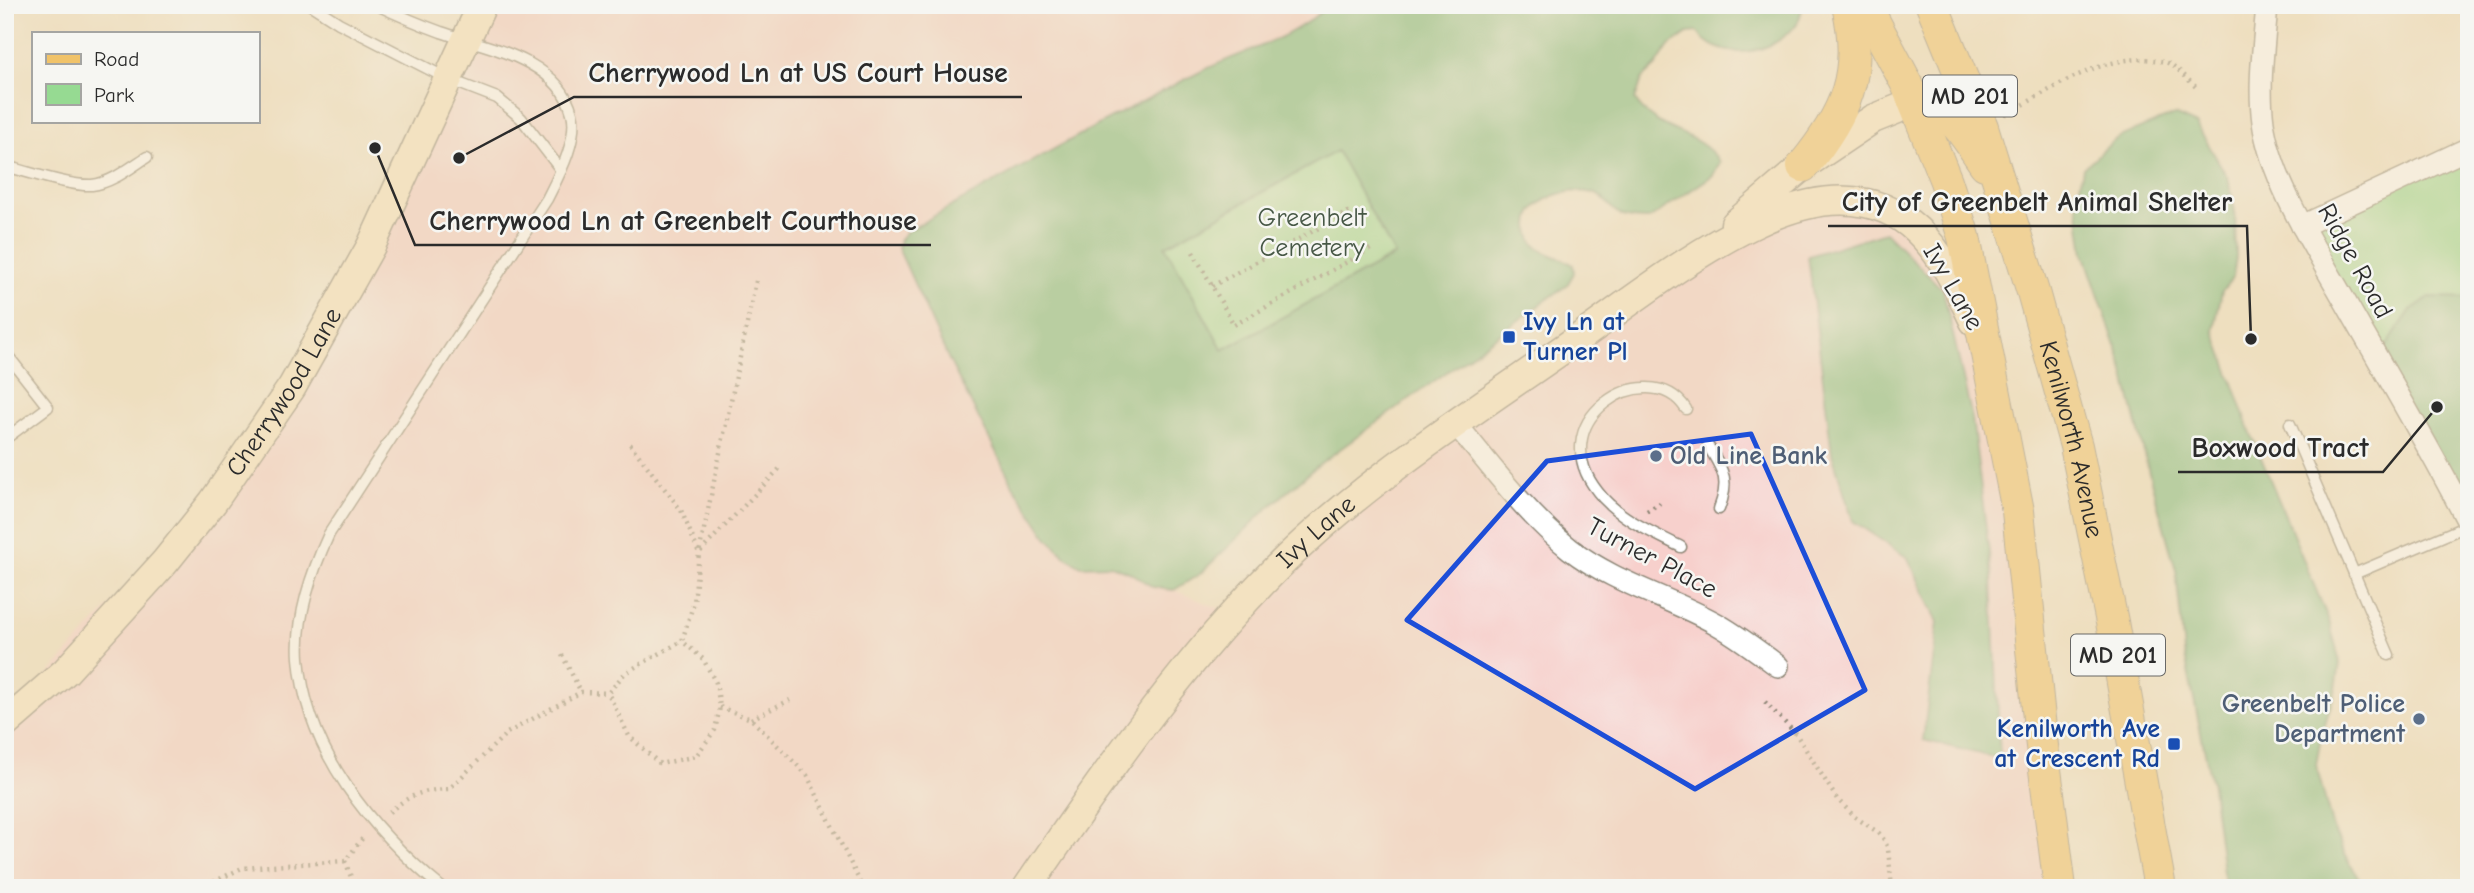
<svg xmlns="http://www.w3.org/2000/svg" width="2474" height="893" viewBox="0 0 2474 893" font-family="'Comic Neue',sans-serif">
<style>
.built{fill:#f7d0cc}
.green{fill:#96da92;stroke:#60825e;stroke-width:2}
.forest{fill:#78ba7c;stroke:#527254;stroke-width:2;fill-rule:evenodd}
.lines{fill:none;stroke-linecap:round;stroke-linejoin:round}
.lane-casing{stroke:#8c8575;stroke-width:13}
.street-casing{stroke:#8c8575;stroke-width:24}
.secondary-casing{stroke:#8c8575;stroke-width:31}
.primary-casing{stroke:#8c8575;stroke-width:34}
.path{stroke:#8c8575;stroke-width:4.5;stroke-dasharray:2 5;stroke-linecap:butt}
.lane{stroke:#fff;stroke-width:10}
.street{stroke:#fff;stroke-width:21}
.secondary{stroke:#f9e7c3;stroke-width:28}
.primary{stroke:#f1c369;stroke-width:32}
.marked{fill:none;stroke:#1d4ed8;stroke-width:5;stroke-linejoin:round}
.transit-dot{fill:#1a4fb4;stroke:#f6f6f2;stroke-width:2.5}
.service-dot{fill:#5c6f8a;stroke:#f6f6f2;stroke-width:2.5}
.labels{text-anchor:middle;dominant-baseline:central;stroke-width:5;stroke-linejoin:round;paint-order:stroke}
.shield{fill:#f6f6f2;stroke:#686867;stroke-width:2}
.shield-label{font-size:24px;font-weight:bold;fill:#2b2b2b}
.park-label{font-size:26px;fill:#465745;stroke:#f6f6f2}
.street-label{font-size:26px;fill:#2b2b2b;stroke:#f6f6f2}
.transit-label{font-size:26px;font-weight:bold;fill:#164399;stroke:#f6f6f2;text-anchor:start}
.service-label{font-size:26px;font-weight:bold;fill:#4e5e75;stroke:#f6f6f2;text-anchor:start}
.leader{fill:none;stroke:#2b2b2b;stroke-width:2.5}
.callout-dot{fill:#2b2b2b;stroke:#f6f6f2;stroke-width:2.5}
.callout-label{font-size:28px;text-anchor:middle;font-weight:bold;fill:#2b2b2b;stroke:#f6f6f2;stroke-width:5;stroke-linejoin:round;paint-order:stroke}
</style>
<rect width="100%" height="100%" fill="#f6f6f2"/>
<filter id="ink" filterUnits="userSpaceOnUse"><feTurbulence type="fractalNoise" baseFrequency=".0143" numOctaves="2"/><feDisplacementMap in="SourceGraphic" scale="14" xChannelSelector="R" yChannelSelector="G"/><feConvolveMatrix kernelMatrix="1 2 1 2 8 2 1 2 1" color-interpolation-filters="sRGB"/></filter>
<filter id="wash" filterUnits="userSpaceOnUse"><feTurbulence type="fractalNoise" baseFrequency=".00686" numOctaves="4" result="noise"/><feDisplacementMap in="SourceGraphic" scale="28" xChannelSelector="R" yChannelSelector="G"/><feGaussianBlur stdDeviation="1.57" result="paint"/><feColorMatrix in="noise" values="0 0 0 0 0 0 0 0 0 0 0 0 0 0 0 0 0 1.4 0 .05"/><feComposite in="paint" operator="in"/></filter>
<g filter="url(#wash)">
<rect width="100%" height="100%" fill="#eedfbf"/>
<polygon class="built" points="482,5 1329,5 1314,19 1278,40 1204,70 968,197 906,232 900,239 898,248 949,360 1013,485 1081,566 1110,565 1129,572 1139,580 1164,589 1174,590 1233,614 1371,485 1791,209 1898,216 1984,343 2051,888 5,888 5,724 252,446"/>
<g class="green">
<polygon points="2469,148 2469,298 2431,297 2411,310 2378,359 2302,226"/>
<polygon points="1337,150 1395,255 1223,350 1165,246"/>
</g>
<g class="forest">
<path d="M1329 5H1803C1801 12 1800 21 1795 26 1773 54 1721 64 1697 32L1688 33 1669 46 1656 66 1642 79 1635 100C1661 137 1695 127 1720 162L1713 175 1649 219C1639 219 1626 219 1618 213 1608 207 1605 196 1593 193 1570 187 1530 197 1529 225 1529 256 1555 252 1573 265L1574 273 1567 285 1318 465 1266 510 1200 574 1174 590 1164 589 1153 587 1129 572 1110 565 1081 566 1065 556 1047 537 1013 485 949 360 898 248 900 239 906 232C1003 177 1102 121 1202 71 1249 48 1288 42 1329 5ZM1337 151 1395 255 1223 350 1165 246Z"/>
<polygon points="2174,115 2197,125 2228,178 2235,212 2236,257 2233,277 2222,291 2214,330 2252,436 2329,621 2340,663 2336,688 2321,737 2316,765 2333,829 2349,863 2367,888 2225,888 2212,786 2184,652 2176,570 2150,477 2122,364 2084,253 2077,203 2083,168 2117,138"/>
<polygon points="1885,232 1943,290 1972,418 1992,576 2000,759 1923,740 1938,622 1908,558 1853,521 1832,454 1808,256"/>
<polygon points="2430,297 2469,298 2469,524 2378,359 2411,310"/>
</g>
</g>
<g filter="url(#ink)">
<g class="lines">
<defs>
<g id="lane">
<polyline points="311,5 339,23 448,79 497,98 521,118 561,170"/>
<path d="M377 5C398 15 419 24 441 32 486 47 558 59 572 113 579 139 558 177 547 199L329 534C312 571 296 616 299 658 306 751 372 831 442 888"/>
<path d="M5 166C29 172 69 186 92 185 112 183 131 167 147 157"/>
<polyline points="5,352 48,407 5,439"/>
<polyline points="2290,424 2389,655"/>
<path d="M1708 446C1724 472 1730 480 1719 509"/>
<path d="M1681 547C1654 533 1623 520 1603 498 1533 421 1649 352 1686 409"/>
<polyline points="2354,574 2469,525"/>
</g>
<g id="street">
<path d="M2267 5C2264 44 2258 84 2263 122 2271 180 2313 245 2342 296 2385 372 2429 446 2469 524"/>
<polyline points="2302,226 2469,148"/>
<path d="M1455 423C1491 466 1526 514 1570 549 1614 583 1669 597 1717 624 1738 636 1758 651 1778 666"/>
</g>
<g id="secondary">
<polyline points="1735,224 1803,166 1873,119 1915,102"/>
<path id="s1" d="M5 724 66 671 165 562 213 502 292 387 371 246 482 5"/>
<path id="s2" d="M1027 888C1100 781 1173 676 1262 583 1351 490 1461 420 1566 347 1627 305 1687 256 1754 224 1787 208 1829 195 1866 203 1925 215 1951 273 1974 321"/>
</g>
<g id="primary">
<polyline points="1865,5 1907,84 1946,181 1964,237 2018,511 2041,738 2060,888"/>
<path id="s3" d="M1932 5 1982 127 2033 292 2076 446 2112 622 2160 888"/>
<path d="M1915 102C1948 101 1968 140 1985 164"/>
<path d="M1803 166C1846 114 1864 73 1848 5"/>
</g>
</defs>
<use href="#lane" class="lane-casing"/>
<use href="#street" class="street-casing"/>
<use href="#secondary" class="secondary-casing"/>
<use href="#primary" class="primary-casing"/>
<g class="path">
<path d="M2005 115C2052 90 2107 48 2165 62 2176 65 2189 81 2198 89"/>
<polyline points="1193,252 1234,325 1374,247"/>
<polyline points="756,281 699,553 782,466"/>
<polyline points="1212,286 1350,211"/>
<polyline points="630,444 681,510 699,553 694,602 682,641 625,673 608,693 629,736 660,764 696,756 715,730 720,707 716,683 703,659 682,641"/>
<polyline points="1647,511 1660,503"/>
<polyline points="1649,562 1652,559 1652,550"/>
<polyline points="562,655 581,692"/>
<polyline points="1765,702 1796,734 1837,799 1855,817 1879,833 1885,841 1888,849 1892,888"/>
<polyline points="720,707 751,719 807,775 860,882"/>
<polyline points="751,719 790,700"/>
<path d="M389 812C410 795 421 790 449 789L507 733 581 692 608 693"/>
<polyline points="345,861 355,888"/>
<polyline points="201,888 242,868 345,861 365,835"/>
</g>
<use href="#lane" class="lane"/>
<use href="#street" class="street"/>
<use href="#secondary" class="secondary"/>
<use href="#primary" class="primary"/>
</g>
</g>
<path d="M0 0H2474V893H0ZM1751 434 1865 690 1695 789 1407 620 1547 461Z" fill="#eedfbf" fill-opacity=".55" fill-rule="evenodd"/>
<path class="marked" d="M1751 434 1865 690 1695 789 1407 620 1547 461Z"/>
<g class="transit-dot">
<rect x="1502" y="330" width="14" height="14" rx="3.5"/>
<rect x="2167" y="737" width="14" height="14" rx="3.5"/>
</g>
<g class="service-dot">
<circle cx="1656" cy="456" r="7"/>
<circle cx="2419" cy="719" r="7"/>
</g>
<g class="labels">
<g class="shield">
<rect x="1923" y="75.5" width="94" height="41" rx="5"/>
<rect x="2071" y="634.5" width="94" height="41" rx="5"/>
</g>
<g class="shield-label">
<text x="1970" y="96">MD 201</text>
<text x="2118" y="655">MD 201</text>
</g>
<g class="park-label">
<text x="1312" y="218">Greenbelt<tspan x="1312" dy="30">Cemetery</tspan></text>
</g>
<g class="street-label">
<text transform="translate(2355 261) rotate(61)">Ridge Road</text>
<text transform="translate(1953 287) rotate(60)">Ivy Lane</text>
<text stroke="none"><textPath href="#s1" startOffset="436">Cherrywood Lane</textPath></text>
<text stroke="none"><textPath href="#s3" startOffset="457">Kenilworth Avenue</textPath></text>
<text stroke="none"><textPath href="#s2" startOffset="460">Ivy Lane</textPath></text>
<text transform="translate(1652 558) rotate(28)">Turner Place</text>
</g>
<g class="transit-label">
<text x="1523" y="322">Ivy Ln at<tspan x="1523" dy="30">Turner Pl</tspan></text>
<text x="2160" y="729" text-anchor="end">Kenilworth Ave<tspan x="2160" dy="30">at Crescent Rd</tspan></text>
</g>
<g class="service-label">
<text x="1670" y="456">Old Line Bank</text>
<text x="2405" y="704" text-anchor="end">Greenbelt Police<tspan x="2405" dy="30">Department</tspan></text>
</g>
</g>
<path class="leader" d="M459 158L574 97H1022M2251 339L2247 226H1828M375 148L415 245H931M2437 407L2383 472H2178"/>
<g class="callout-dot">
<circle cx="459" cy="158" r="7"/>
<circle cx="2251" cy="339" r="7"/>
<circle cx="375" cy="148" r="7"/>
<circle cx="2437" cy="407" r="7"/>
</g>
<g class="callout-label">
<text x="798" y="82">Cherrywood Ln at US Court House</text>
<text x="2037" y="211">City of Greenbelt Animal Shelter</text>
<text x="673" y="230">Cherrywood Ln at Greenbelt Courthouse</text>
<text x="2280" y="457">Boxwood Tract</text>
</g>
<rect width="2474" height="893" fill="none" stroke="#f6f6f2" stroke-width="28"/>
<rect x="32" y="32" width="228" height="91" fill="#f6f6f2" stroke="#a5a5a2" stroke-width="2"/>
<rect x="46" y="54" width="35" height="10" fill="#f1c369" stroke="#a5a5a2" stroke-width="2"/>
<text x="94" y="66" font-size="21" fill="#2b2b2b">Road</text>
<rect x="46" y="84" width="35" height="21" fill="#96da92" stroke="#a5a5a2" stroke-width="2"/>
<text x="94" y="102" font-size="21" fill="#2b2b2b">Park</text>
</svg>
